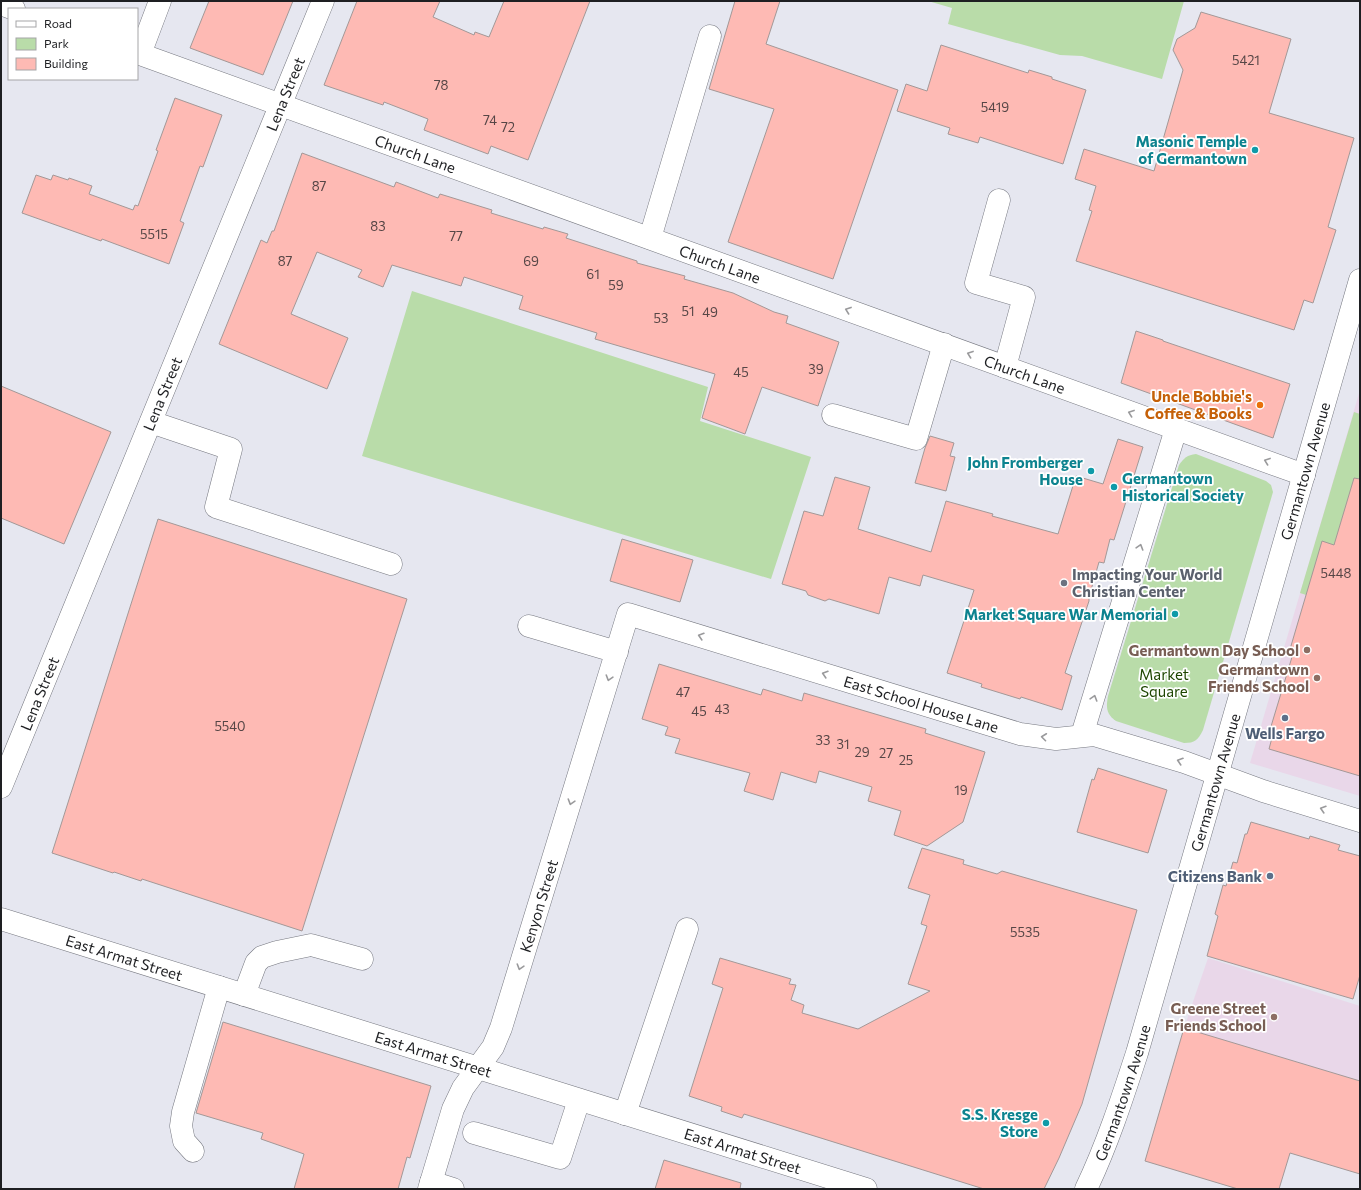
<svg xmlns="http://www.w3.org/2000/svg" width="1361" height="1190" viewBox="0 0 1361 1190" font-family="Commissioner,sans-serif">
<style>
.education{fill:#e9d7e9}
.green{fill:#b9dca9}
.building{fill:#febab4;stroke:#a39897}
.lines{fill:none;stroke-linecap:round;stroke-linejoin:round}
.minor-casing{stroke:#767880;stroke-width:23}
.major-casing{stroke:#767880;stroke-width:23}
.minor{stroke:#fff;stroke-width:22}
.major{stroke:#fff;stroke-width:22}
.oneway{stroke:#9a9a9c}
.culture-dot{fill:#0f9aa8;stroke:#fff;stroke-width:1.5}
.food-dot{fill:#e8710a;stroke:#fff;stroke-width:1.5}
.worship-dot{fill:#6b7280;stroke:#fff;stroke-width:1.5}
.education-dot{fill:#8d6e63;stroke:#fff;stroke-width:1.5}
.service-dot{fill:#5c6f8a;stroke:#fff;stroke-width:1.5}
.labels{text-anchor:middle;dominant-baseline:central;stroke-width:3.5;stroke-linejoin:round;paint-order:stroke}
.number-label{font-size:13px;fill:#564646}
.street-label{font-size:15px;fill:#1e1f22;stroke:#fff}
.culture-label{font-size:15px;font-weight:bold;fill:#0d838f;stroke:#fff;text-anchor:end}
.food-label{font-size:15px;font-weight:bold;fill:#c56008;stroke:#fff;text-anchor:end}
.worship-label{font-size:15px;font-weight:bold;fill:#5b616d;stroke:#fff;text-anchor:start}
.education-label{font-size:15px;font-weight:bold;fill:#785e54;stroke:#fff;text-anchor:end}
.park-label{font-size:15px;fill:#1e4601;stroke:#fff}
.service-label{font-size:15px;font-weight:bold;fill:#4e5e75;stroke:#fff}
</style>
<rect width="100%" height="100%" fill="#e6e7f0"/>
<g class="education">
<polygon points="1360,390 1360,796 1250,763"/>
<polygon points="1208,958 1360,1006 1360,1081 1184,1028"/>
</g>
<g class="green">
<polygon points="928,1 1184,1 1162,79 1082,56 1060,55 948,24 952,8"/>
<polygon points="412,291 708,387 700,421 811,457 771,579 362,456"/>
<polygon points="1354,412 1360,414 1360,612 1300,593"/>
<path d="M1196 454 1266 481 1271 485 1273 492 1203 730C1198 740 1195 743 1184 743L1116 721C1106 714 1106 707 1108 696L1179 465C1184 458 1187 455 1196 454Z"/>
</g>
<g class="building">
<polygon points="209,1 293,1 263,75 190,48"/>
<polygon points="357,1 440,1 433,17 474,35 475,32 489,37 504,1 590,1 528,160 491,146 488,154 424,130 428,119 384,102 383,105 324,85"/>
<polygon points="735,1 780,1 766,44 898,90 833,279 728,242 774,109 709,89"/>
<polygon points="1201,12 1291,39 1269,113 1354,138 1328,227 1336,230 1313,303 1304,300 1294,330 1076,261 1092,211 1089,210 1096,186 1075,179 1084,149 1154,171 1183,70 1173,50 1177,39 1195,28"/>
<polygon points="941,45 1028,73 1029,70 1052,77 1052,79 1086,90 1063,164 980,137 978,143 948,134 950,128 897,111 906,84 927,91"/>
<polygon points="175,98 222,115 203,167 200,166 180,221 184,223 169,264 102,239 101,241 22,213 36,175 51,180 53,175 68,180 69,178 92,186 89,194 133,210 135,205 138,206 158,151 156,150"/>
<polygon points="302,153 394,187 396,182 438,198 440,194 492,210 491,213 543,229 544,227 568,234 566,238 637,261 637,263 685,276 684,279 733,293 774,312 788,316 786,323 839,342 818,406 762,387 745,434 702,418 715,374 595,339 597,333 519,309 523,296 464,277 461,286 392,265 383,287 358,277 362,270 317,252 291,314 348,338 327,389 219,344 261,240 267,243 272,231 274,231"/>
<polygon points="1136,331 1163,340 1163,341 1290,384 1273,438 1121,383"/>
<polygon points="1,386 111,432 64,544 1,518"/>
<polygon points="930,436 954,443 950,456 955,457 946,491 915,483 925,448"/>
<polygon points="1118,439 1143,447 1114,540 1110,539 1104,563 1099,562 1089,597 1089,601 1065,673 1072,676 1062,710 1021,697 1020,699 981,687 982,684 947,673 974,590 923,575 920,586 889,577 879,614 829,599 825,601 808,595 806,591 782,584 804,511 823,516 835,477 870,487 858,529 931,552 946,501 993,514 992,516 1058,534 1076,476 1103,484"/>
<polygon points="1354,478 1360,479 1360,776 1269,749 1273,734 1269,733 1292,657 1288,656 1322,541 1334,545"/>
<polygon points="158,519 407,599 302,931 142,879 141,881 114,872 113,873 52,853"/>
<polygon points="622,539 693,560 680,602 610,581"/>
<polygon points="659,664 761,695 763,689 802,701 804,693 926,729 925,733 985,752 963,822 927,846 894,835 901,811 868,801 872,787 819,771 816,783 781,772 773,800 744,791 750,773 675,753 680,739 665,735 668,727 642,719"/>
<polygon points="1098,768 1167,790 1148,853 1077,832 1092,779 1094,780"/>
<polygon points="1251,822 1309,839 1310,836 1340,845 1338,850 1360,856 1360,975 1353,999 1207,956 1218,916 1215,914 1223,885 1226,886 1233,862 1237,863 1245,834 1247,834"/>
<polygon points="922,848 964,860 963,864 997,874 1002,871 1137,910 1082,1104 1059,1158 1044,1189 984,1189 744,1114 742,1118 721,1111 722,1107 689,1096 723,988 712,984 720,958 791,979 789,984 796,985 791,1000 804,1005 802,1013 858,1029 930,991 908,984 927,926 921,924 930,895 908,888"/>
<polygon points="223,1022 431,1086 410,1158 407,1157 398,1189 294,1189 304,1154 261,1139 263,1133 196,1113"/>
<polygon points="1184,1028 1360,1081 1360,1174 1290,1153 1279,1189 1238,1189 1145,1161"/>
<polygon points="664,1160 741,1183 740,1189 655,1189"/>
</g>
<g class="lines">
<defs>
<g id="minor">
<polyline points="1,4 14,9"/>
<path id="s1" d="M137 53 1304 475"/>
<polyline points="140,54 160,1"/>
<polyline points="999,200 976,283 1024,297 1005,367"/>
<polyline points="650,238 710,36"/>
<polyline points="833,415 916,439 944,344"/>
<polyline points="151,422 231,449 216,507 391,564"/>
<polyline points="529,626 617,652"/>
<polyline points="1082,735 1176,429"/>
<path id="s2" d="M1 787 323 1"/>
<path id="s3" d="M1 919 866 1189"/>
<polyline points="244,995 256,963 262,957 277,952 311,945 362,959"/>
<polyline points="625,1114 687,929"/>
<polyline points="474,1133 560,1158 579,1100"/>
<polyline points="193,1151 184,1141 181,1126 183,1112 219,987"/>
<polyline points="431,1182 453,1189"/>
<path id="s4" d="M429 1189 453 1109 463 1088 493 1047 501 1028 628 614 1020 734 1056 739 1094 735 1184 762 1263 791 1360 821"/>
</g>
<g id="major">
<path id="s5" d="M1086 1189C1107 1145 1122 1099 1137 1053L1360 280"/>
</g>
</defs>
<use href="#minor" class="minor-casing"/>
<use href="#major" class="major-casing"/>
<use href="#minor" class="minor"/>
<use href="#major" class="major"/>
</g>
<defs><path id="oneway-chevron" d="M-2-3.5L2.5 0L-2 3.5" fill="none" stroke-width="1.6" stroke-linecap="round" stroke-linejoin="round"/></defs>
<g class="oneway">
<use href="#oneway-chevron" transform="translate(848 310) rotate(-160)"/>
<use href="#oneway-chevron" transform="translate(970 354) rotate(-160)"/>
<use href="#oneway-chevron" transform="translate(1131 413) rotate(-160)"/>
<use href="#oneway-chevron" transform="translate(1267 461) rotate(-160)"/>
<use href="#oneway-chevron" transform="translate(1140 547) rotate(-73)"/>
<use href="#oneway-chevron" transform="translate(701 636) rotate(-163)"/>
<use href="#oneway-chevron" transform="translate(825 674) rotate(-163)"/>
<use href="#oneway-chevron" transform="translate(609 678) rotate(107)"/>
<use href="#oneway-chevron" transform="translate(1094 698) rotate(-73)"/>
<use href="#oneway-chevron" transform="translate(1044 737) rotate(-173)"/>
<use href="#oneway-chevron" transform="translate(1180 761) rotate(-162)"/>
<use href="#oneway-chevron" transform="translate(571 802) rotate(107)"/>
<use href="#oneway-chevron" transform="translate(1323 809) rotate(-163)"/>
<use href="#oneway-chevron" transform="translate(520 967) rotate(107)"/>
</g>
<g class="culture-dot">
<circle cx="1255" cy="150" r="4"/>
<circle cx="1091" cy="471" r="4"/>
<circle cx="1114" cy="487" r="4"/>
<circle cx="1175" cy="614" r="4"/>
<circle cx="1046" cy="1123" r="4"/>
</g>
<circle class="food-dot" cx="1260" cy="405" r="4"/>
<circle class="worship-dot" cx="1064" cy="583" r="4"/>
<g class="education-dot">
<circle cx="1307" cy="650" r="4"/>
<circle cx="1317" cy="678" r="4"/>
<circle cx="1274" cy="1017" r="4"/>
</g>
<g class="service-dot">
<circle cx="1285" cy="718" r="4"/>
<circle cx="1270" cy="876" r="4"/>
</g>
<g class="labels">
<g class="number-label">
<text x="1246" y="60">5421</text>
<text x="441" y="85">78</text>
<text x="995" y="107">5419</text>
<text x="490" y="120">74</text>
<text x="508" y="127">72</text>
<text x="319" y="186">87</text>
<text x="378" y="226">83</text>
<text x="154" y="234">5515</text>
<text x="456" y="236">77</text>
<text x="285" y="261">87</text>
<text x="531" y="261">69</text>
<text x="593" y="274">61</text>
<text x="616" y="285">59</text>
<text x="688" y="311">51</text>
<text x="710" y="312">49</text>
<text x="661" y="318">53</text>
<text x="816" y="369">39</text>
<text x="741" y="372">45</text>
<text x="1336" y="573">5448</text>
<text x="683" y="692">47</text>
<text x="722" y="709">43</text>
<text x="699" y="711">45</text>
<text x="230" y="726">5540</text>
<text x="823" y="740">33</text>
<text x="843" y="744">31</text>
<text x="862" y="752">29</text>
<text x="886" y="753">27</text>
<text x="906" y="760">25</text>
<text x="961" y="790">19</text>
<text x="1025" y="932">5535</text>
</g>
<g class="street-label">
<text stroke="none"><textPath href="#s2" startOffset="749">Lena Street</textPath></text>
<text stroke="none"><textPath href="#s1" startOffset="296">Church Lane</textPath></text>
<text stroke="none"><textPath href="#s1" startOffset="620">Church Lane</textPath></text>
<text stroke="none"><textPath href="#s1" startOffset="944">Church Lane</textPath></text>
<text stroke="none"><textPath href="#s2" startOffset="425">Lena Street</textPath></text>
<text stroke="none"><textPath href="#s5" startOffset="751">Germantown Avenue</textPath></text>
<text stroke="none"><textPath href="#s2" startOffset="101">Lena Street</textPath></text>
<text stroke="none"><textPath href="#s4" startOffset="918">East School House Lane</textPath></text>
<text stroke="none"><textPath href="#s5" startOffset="427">Germantown Avenue</textPath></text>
<text stroke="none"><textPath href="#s4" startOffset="306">Kenyon Street</textPath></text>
<text stroke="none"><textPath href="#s3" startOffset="129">East Armat Street</textPath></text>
<text stroke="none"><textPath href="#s3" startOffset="453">East Armat Street</textPath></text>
<text stroke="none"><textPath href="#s5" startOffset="103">Germantown Avenue</textPath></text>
<text stroke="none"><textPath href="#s3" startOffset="777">East Armat Street</textPath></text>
</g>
<g class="culture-label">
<text x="1247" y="141">Masonic Temple<tspan x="1247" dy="17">of Germantown</tspan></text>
<text x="1083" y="462">John Fromberger<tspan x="1083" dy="17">House</tspan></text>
<text x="1122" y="478" text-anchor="start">Germantown<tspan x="1122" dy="17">Historical Society</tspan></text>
<text x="1167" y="614">Market Square War Memorial</text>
<text x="1038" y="1114">S.S. Kresge<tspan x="1038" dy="17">Store</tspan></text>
</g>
<g class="food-label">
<text x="1252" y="396">Uncle Bobbie's<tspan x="1252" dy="17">Coffee &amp; Books</tspan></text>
</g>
<g class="worship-label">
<text x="1072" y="574">Impacting Your World<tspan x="1072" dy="17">Christian Center</tspan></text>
</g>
<g class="education-label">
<text x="1299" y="650">Germantown Day School</text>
<text x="1309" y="669">Germantown<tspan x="1309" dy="17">Friends School</tspan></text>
<text x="1266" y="1008">Greene Street<tspan x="1266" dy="17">Friends School</tspan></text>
</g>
<g class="park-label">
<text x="1164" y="674">Market<tspan x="1164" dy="17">Square</tspan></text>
</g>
<g class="service-label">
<text x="1285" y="733">Wells Fargo</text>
<text x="1262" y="876" text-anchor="end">Citizens Bank</text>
</g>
</g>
<rect width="1361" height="1190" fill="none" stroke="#1e1f22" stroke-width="4"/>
<rect x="8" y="8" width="130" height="72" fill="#ffffff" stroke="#a5a5a7"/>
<rect x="16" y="21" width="20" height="6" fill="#ffffff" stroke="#a5a5a7"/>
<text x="44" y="28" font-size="12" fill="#1e1f22">Road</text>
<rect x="16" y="38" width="20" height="12" fill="#b9dca9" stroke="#a5a5a7"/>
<text x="44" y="48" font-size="12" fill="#1e1f22">Park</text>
<rect x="16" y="58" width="20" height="12" fill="#febab4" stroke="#a5a5a7"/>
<text x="44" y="68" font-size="12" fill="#1e1f22">Building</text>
</svg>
